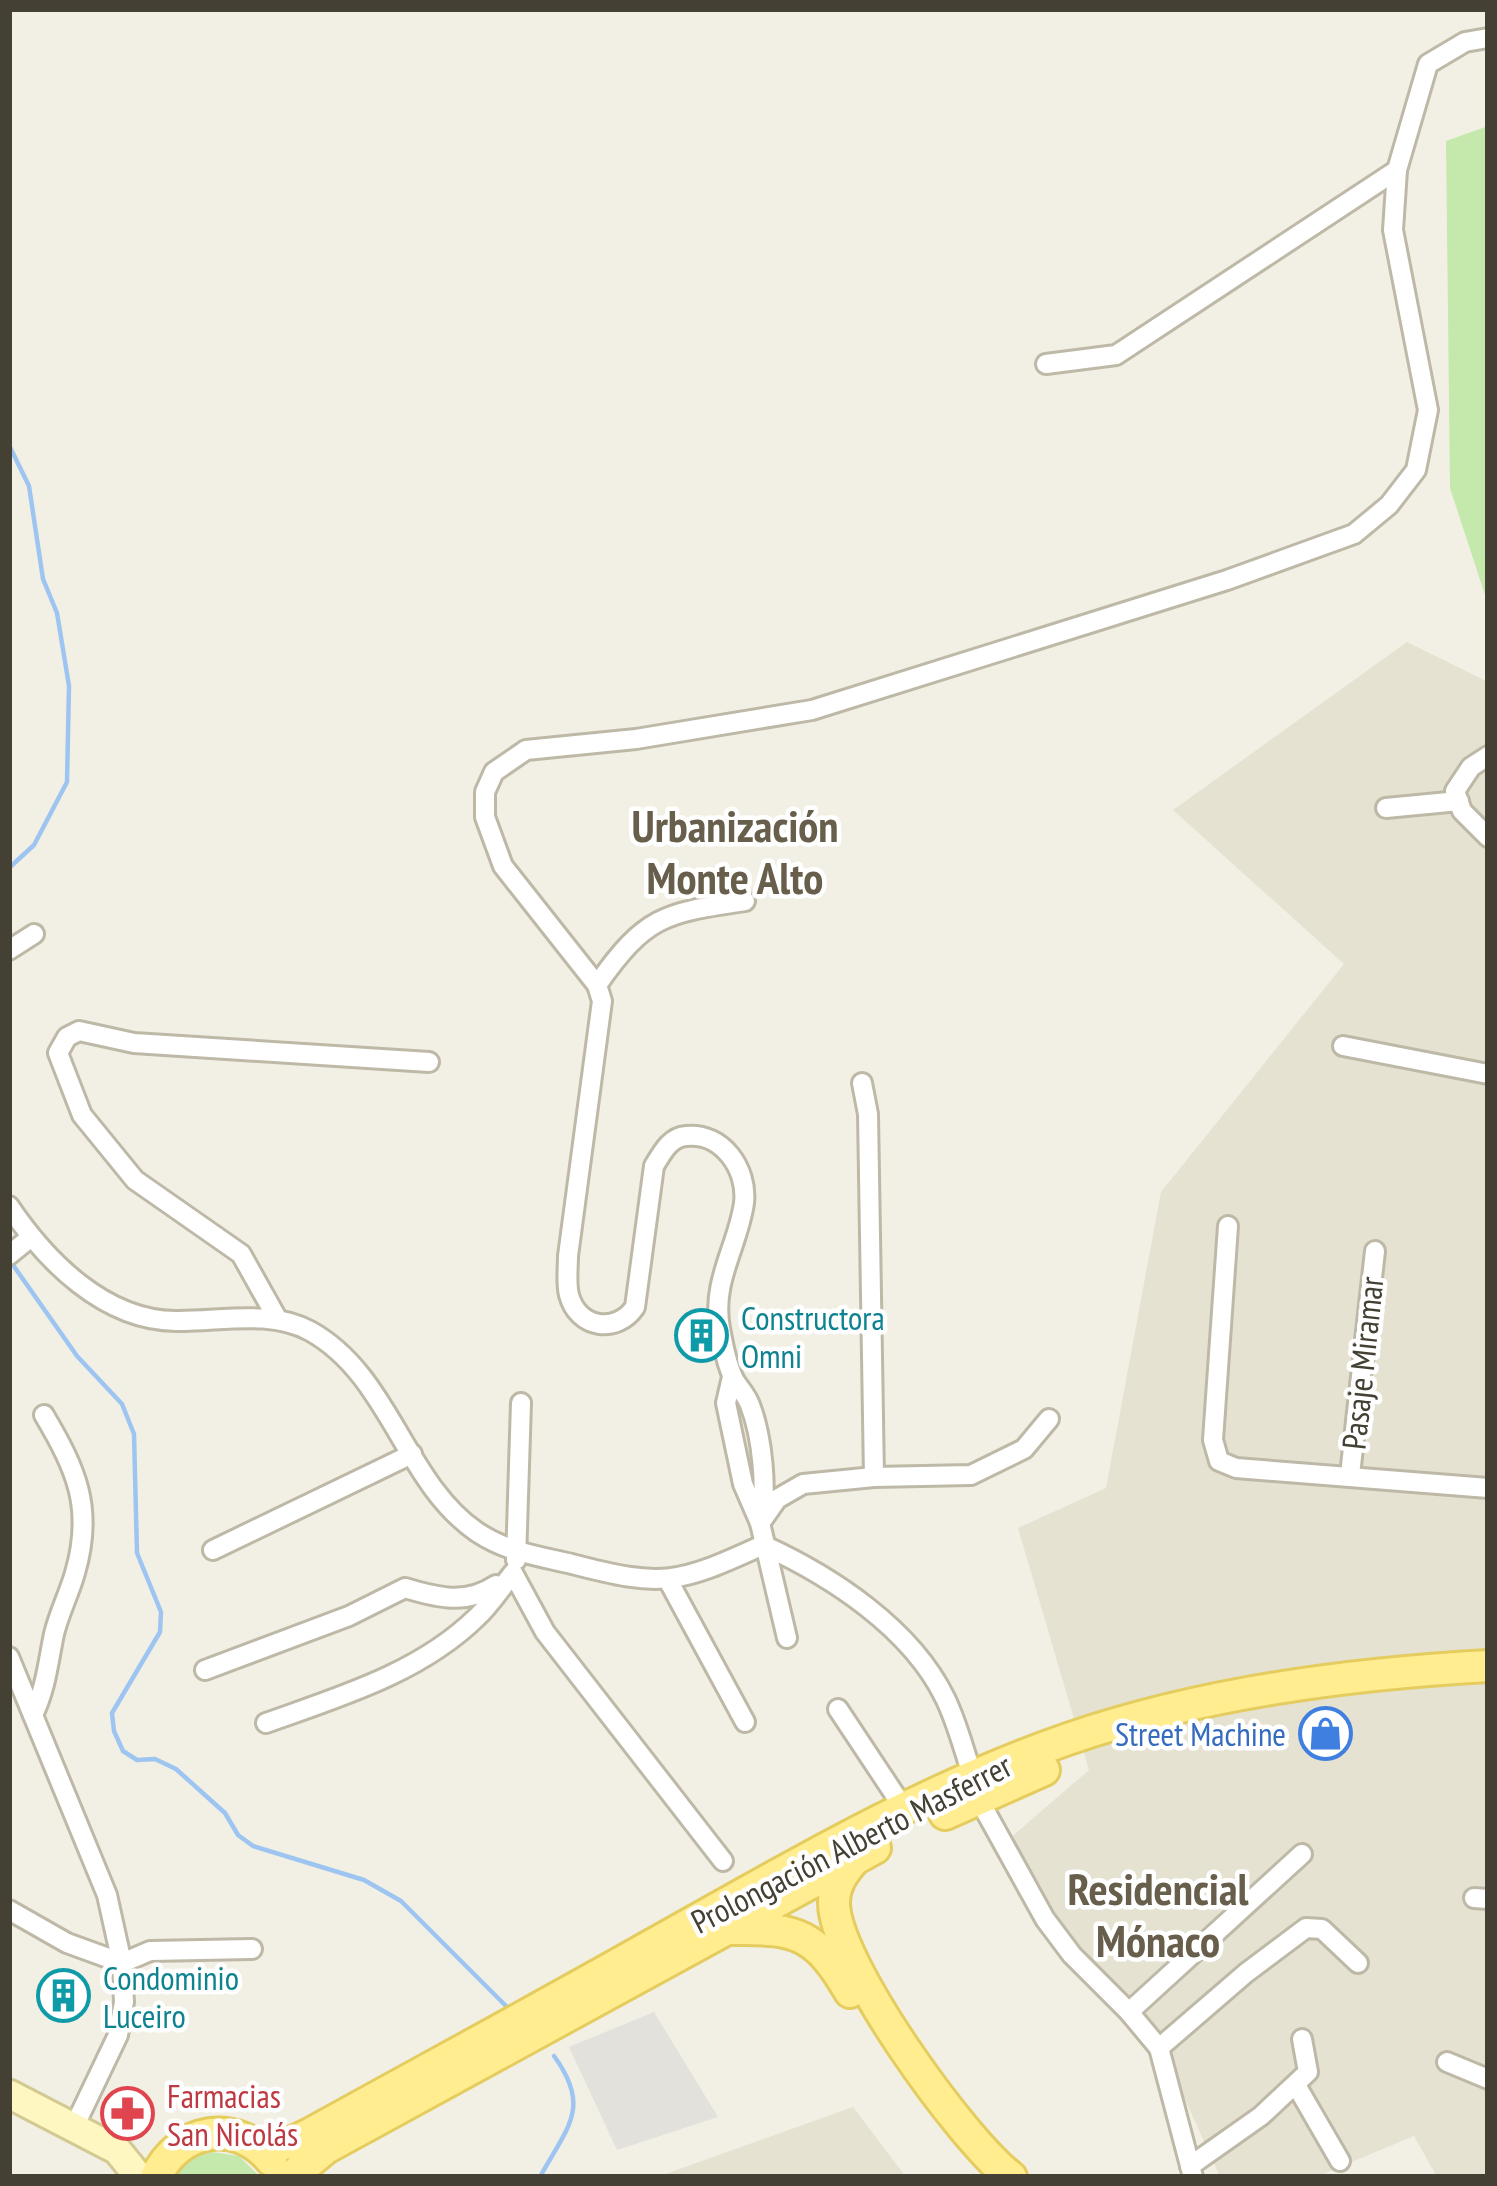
<svg xmlns="http://www.w3.org/2000/svg" width="1497" height="2186" viewBox="0 0 1497 2186" font-family="'PT Sans Narrow',sans-serif">
<style>
.residential{fill:#e6e2d2}
.green{fill:#c5e8ac}
.parking{fill:#e3e1dc}
.lines{fill:none;stroke-linecap:round;stroke-linejoin:round}
.stream{stroke:#9ec5f1;stroke-width:4.5}
.street-casing{stroke:#beb8a7;stroke-width:24}
.secondary-casing{stroke:#d3ca93;stroke-width:33}
.primary-casing{stroke:#e5cc5f;stroke-width:36}
.street{stroke:#fff;stroke-width:18}
.secondary{stroke:#fff7c1;stroke-width:27}
.primary{stroke:#ffed90;stroke-width:30}
.labels{text-anchor:middle;dominant-baseline:central;stroke-width:9;stroke-linejoin:round;paint-order:stroke}
.culture-label{font-size:33px;fill:#0d838f;stroke:#fff;text-anchor:start}
.street-label{font-size:33px;fill:#444034;stroke:#fff}
.shop-label{font-size:33px;fill:#366cbe;stroke:#fff;text-anchor:end}
.health-label{font-size:33px;fill:#be3a42;stroke:#fff;text-anchor:start}
.district-label{font-size:45px;font-weight:bold;fill:#675f4b;stroke:#fff}
</style>
<rect width="100%" height="100%" fill="#f2f0e4"/>
<g class="residential">
<polygon points="1407,642 1488,682 1488,2177 1437,2177 1414,2136 1316,2177 1220,2177 1151,2024 1078,1949 1009,1839 1089,1770 1018,1528 1106,1488 1161,1192 1344,964 1173,810"/>
<polygon points="853,2107 906,2177 657,2177"/>
</g>
<g class="green">
<polygon points="1488,126 1488,604 1450,488 1446,141"/>
<polygon points="205,2151 239,2156 260,2177 171,2177 189,2158"/>
</g>
<polygon class="parking" points="654,2012 718,2117 617,2150 569,2047"/>
<g class="lines">
<g class="stream">
<polyline points="9,445 29,486 43,579 57,613 69,686 67,782 34,845 9,868"/>
<polyline points="13,1265 77,1356 122,1404 134,1434 137,1553 161,1612 160,1632 112,1713 114,1731 123,1751 137,1760 155,1759 176,1769 225,1813 238,1835 253,1846 364,1880 401,1901 506,2006"/>
<path d="M540 2177C567 2127 592 2108 554 2056"/>
</g>
<defs>
<g id="street">
<polyline points="1046,364 1116,355 1397,170"/>
<polyline points="1488,756 1471,767 1455,791 1462,811 1488,837"/>
<polyline points="1386,808 1459,801"/>
<polyline points="9,950 34,934"/>
<path d="M597 985C646 915 665 913 745 901"/>
<polyline points="1343,1046 1488,1074"/>
<polyline points="862,1083 868,1114 874,1477"/>
<path d="M9 1206C46 1261 104 1320 175 1321 219 1322 269 1309 310 1331 390 1375 404 1482 477 1532 507 1552 538 1556 572 1564 663 1588 678 1584 763 1545 831 1576 911 1628 945 1698 957 1722 964 1751 973 1777"/>
<polyline points="1228,1226 1213,1440 1219,1461 1236,1468 1488,1488"/>
<polyline points="9,1255 30,1238"/>
<polyline points="278,1320 241,1254 135,1180 82,1115 58,1053 67,1037 79,1031 134,1043 429,1062"/>
<polyline points="732,1377 726,1403 743,1484 760,1523 787,1638"/>
<polyline points="1350,1475 1375,1251"/>
<polyline points="763,1519 777,1499 803,1484 874,1477 971,1475 1024,1449 1049,1419"/>
<path d="M760 1523C768 1491 762 1436 750 1405 747 1396 740 1389 735 1381 727 1367 723 1345 720 1328 711 1282 738 1246 744 1203 748 1169 722 1132 686 1136 670 1137 662 1153 654 1166L635 1307C617 1334 578 1329 569 1295 566 1284 568 1267 568 1256L602 1001 597 985 503 866 485 817V792L494 772 526 750 636 739 812 710 1227 580 1354 534 1389 505 1416 470 1428 410 1393 230 1397 170 1428 64 1465 42 1488 38"/>
<polyline points="213,1550 412,1454"/>
<polyline points="516,1560 521,1403"/>
<polyline points="668,1580 745,1722"/>
<polyline points="9,1657 107,1895 122,1963 124,2002 118,2035 75,2125"/>
<path d="M205 1670 349 1616 405 1588C439 1598 466 1605 496 1585"/>
<polyline points="838,1709 905,1810"/>
<path d="M33 1715C46 1688 48 1663 54 1634 59 1613 69 1594 75 1573 94 1508 76 1469 44 1415"/>
<path d="M266 1723C339 1697 420 1673 477 1617 490 1605 501 1588 513 1573L545 1632 723 1861"/>
<polyline points="978,1798 1045,1919 1072,1955 1129,2012 1159,2048 1193,2177"/>
<polyline points="1474,1898 1488,1899"/>
<polyline points="9,1910 67,1943 122,1963 150,1951 252,1949"/>
<polyline points="1129,2012 1302,1854"/>
<polyline points="1159,2048 1246,1973 1306,1928 1322,1929 1358,1963"/>
<polyline points="1447,2062 1488,2079"/>
<polyline points="1296,2085 1340,2161"/>
<polyline points="1190,2166 1261,2116 1308,2072 1302,2039"/>
</g>
<polyline id="secondary" points="9,2094 117,2150 139,2177"/>
<g id="primary">
<polyline points="945,1814 1044,1770"/>
<path d="M853 1861C843 1873 834 1885 834 1902 833 1961 962 2140 1011 2177"/>
<path d="M734 1929C798 1928 817 1935 850 1992"/>
<path d="M258 2147 291 2143 310 2134C424 2071 539 2009 652 1945 786 1870 923 1789 1068 1739 1202 1693 1347 1674 1488 1666"/>
<path d="M156 2177C178 2129 236 2117 271 2160"/>
<polyline points="291,2177 326,2148 875,1848"/>
</g>
</defs>
<use href="#street" class="street-casing"/>
<use href="#secondary" class="secondary-casing"/>
<use href="#primary" class="primary-casing"/>
<use href="#street" class="street"/>
<use href="#secondary" class="secondary"/>
<use href="#primary" class="primary"/>
</g>
<defs>
<symbol id="building-ring" viewBox="-11 -11 22 22"><circle r="9.5" fill="#fff" stroke="#0f9aa8" stroke-width="1.5"/><path d="M-4-6H4V6H1V3H-1V6H-4ZM-2.5-4.3h1.7v1.8h-1.7ZM.8-4.3h1.7v1.8H.8ZM-2.5-1h1.7V.8h-1.7ZM.8-1h1.7V.8H.8Z" fill="#0f9aa8"/></symbol>
<symbol id="shop-ring" viewBox="-11 -11 22 22"><circle r="9.5" fill="#fff" stroke="#3f7fe0" stroke-width="1.5"/><path d="M-5-2.5h2.3a2.7 3.5 0 0 1 5.4 0H5L5.5 6h-11ZM-1.5-2.5h3a1.5 2.3 0 0 0-3 0Z" fill="#3f7fe0"/></symbol>
<symbol id="pharmacy-ring" viewBox="-11 -11 22 22"><circle r="9.5" fill="#fff" stroke="#e0444e" stroke-width="1.5"/><path d="M-2-6h4v4h4v4h-4v4h-4v-4h-4v-4h4Z" fill="#e0444e"/></symbol>
</defs>
<g fill-rule="evenodd">
<use href="#building-ring" x="672" y="1306" width="59" height="59"/>
<use href="#shop-ring" x="1296" y="1704" width="59" height="59"/>
<use href="#building-ring" x="34" y="1966" width="59" height="59"/>
<use href="#pharmacy-ring" x="98" y="2084" width="59" height="59"/>
</g>
<g class="labels">
<g class="culture-label">
<text x="741" y="1317">Constructora<tspan x="741" dy="38">Omni</tspan></text>
<text x="103" y="1977">Condominio<tspan x="103" dy="38">Luceiro</tspan></text>
</g>
<g class="street-label">
<text transform="translate(1362 1363) rotate(-84)">Pasaje Miramar</text>
<text transform="translate(851 1843) rotate(-27)">Prolongación Alberto Masferrer</text>
</g>
<g class="shop-label">
<text x="1286" y="1733">Street Machine</text>
</g>
<g class="health-label">
<text x="167" y="2095">Farmacias<tspan x="167" dy="38">San Nicolás</tspan></text>
</g>
<g class="district-label">
<text x="735" y="825">Urbanización<tspan x="735" dy="52">Monte Alto</tspan></text>
<text x="1158" y="1888">Residencial<tspan x="1158" dy="52">Mónaco</tspan></text>
</g>
</g>
<rect width="1497" height="2186" fill="none" stroke="#444034" stroke-width="24"/>
</svg>
